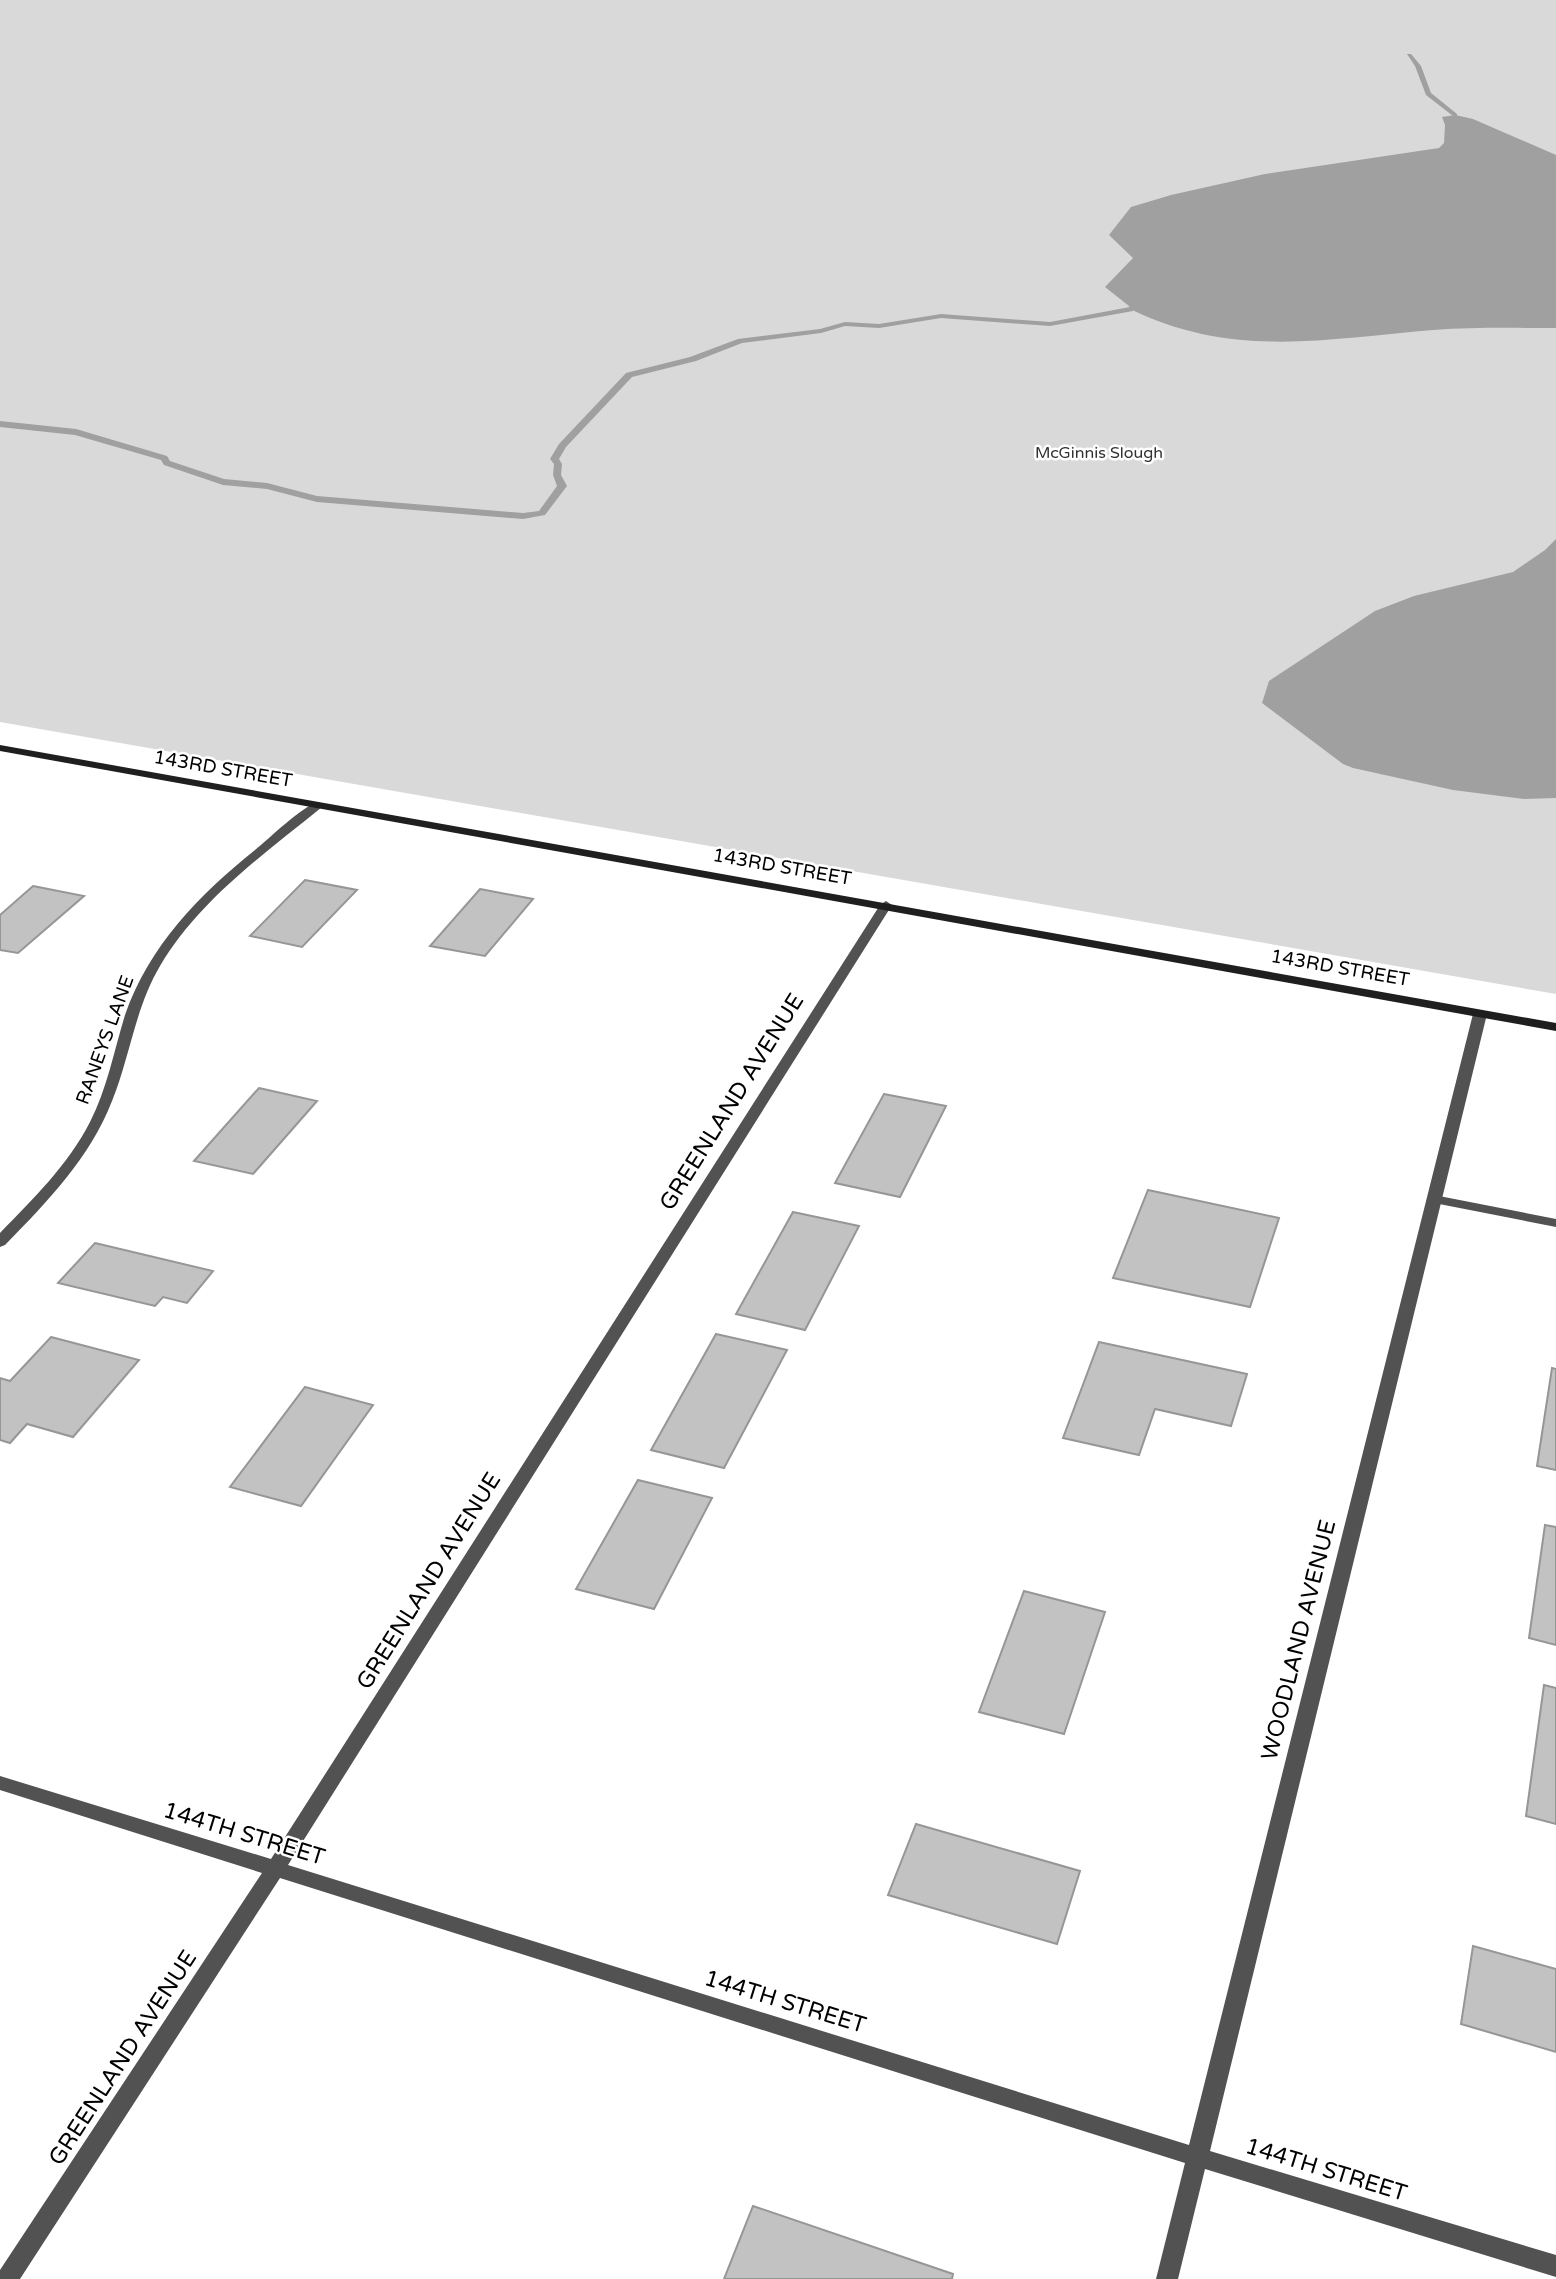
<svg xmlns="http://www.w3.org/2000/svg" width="1556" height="2279" viewBox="0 0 1556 2279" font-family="'Varela Round',sans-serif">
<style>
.green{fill:#d9d9d9}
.water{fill:#a0a0a0}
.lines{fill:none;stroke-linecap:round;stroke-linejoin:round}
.stream{fill:#a0a0a0;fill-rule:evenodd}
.building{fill:#c2c2c2;stroke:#969696;stroke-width:2}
.lane{fill:#525252;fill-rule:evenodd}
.street{fill:#525252;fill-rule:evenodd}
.secondary{fill:#1f1f1f;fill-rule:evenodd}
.labels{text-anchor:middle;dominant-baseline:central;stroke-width:5;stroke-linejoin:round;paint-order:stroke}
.far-park-label{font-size:16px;fill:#303030;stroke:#fff}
.street-label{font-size:19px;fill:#000;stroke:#fff}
.near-street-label{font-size:23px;fill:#000;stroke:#fff}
</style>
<rect width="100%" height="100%" fill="#fff"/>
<polygon class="green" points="0,0 1556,0 1556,994 0,722"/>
<g class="water">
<path d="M1455 115 1473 119 1556 155V328C1515 328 1474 327 1433 330 1324 339 1233 359 1130 309L1129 306 1105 287 1133 258 1109 235 1131 207 1171 195 1265 174 1439 148 1444 143 1445 125 1442 117Z"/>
<polygon points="1556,539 1556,798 1524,799 1453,790 1353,768 1343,764 1262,703 1269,681 1375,611 1414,596 1513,572 1545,550"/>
</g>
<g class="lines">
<g class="stream">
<polygon points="1407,54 1411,54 1421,66 1431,93 1457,114 1457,116 1453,116 1426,95 1415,66"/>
<polygon points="1130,307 1133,307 1133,311 1050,326 941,318 879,328 845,326 821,333 742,343 696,361 632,377 566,447 559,459 562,464 561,475 567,486 545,515 523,519 317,502 267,489 223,485 164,465 161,460 75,435 0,427 0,421 76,429 167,456 170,461 224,479 267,483 317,496 523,513 539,511 557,486 553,475 554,464 550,459 559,444 626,373 690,357 738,339 820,329 845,322 879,324 941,314 1050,322"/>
</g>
</g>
<g class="building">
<polygon points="305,880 357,890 302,947 250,936"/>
<polygon points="33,886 84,896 18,953 0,950 0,915"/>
<polygon points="480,889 533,899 485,956 430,946"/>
<polygon points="259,1088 317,1101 253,1174 194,1161"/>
<polygon points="884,1094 946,1106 900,1197 835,1183"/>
<polygon points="1148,1190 1279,1218 1250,1307 1113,1278"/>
<polygon points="793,1212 859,1226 805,1330 736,1314"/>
<polygon points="95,1243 213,1271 187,1303 163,1297 155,1306 58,1283"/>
<polygon points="716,1334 787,1350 724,1468 651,1450"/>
<polygon points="51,1337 139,1360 73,1437 27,1424 10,1443 0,1440 0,1378 10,1381"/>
<polygon points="1099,1342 1247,1374 1231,1426 1155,1409 1139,1455 1063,1438"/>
<polygon points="1552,1368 1556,1369 1556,1470 1537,1466"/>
<polygon points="305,1387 373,1405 301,1506 230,1487"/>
<polygon points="638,1480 712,1498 654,1609 576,1589"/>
<polygon points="1545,1525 1556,1527 1556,1645 1529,1638"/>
<polygon points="1024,1591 1105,1612 1064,1734 979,1712"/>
<polygon points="1544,1685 1556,1688 1556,1824 1526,1816"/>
<polygon points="916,1824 1080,1871 1057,1944 888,1895"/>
<polygon points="1473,1946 1556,1969 1556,2052 1461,2024"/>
<polygon points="753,2206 953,2274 952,2279 724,2279"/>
</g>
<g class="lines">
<polygon class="lane" points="1434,1195 1556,1219 1556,1227 1429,1202 1427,1199"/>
<g class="street">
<path d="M318 802 324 805 322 807C263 855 199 900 160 966 135 1008 130 1057 112 1101 90 1158 47 1202 5 1245L0 1247V1233C33 1199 68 1165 90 1122 107 1089 114 1051 125 1015 149 946 199 895 255 850 270 838 301 807 318 802Z"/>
<polygon points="886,901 892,905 288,1865 1189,2145 1473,1014 1475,1011 1485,1011 1487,1014 1210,2151 1556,2255 1556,2277 1205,2169 1178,2279 1156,2279 1185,2163 280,1878 20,2279 0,2279 0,2270 262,1873 0,1790 0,1776 271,1859 880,905"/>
</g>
<polygon class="secondary" points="0,745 1556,1023 1556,1031 0,751"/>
</g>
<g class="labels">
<g class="far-park-label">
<text x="1099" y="453">McGinnis Slough</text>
</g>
<g class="street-label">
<text transform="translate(223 769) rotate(10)">143RD STREET</text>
<text transform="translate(782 867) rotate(10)">143RD STREET</text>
<text transform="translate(1340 968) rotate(10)">143RD STREET</text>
<text transform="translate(105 1040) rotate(-70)">RANEYS LANE</text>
</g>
<g class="near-street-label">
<text transform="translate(732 1102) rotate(-58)">GREENLAND AVENUE</text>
<text transform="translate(429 1581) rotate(-58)">GREENLAND AVENUE</text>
<text transform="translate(1299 1640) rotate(-76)">WOODLAND AVENUE</text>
<text transform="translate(244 1834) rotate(17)">144TH STREET</text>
<text transform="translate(785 2002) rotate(17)">144TH STREET</text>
<text transform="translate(123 2058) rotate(-57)">GREENLAND AVENUE</text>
<text transform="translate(1326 2170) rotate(17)">144TH STREET</text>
</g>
</g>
</svg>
